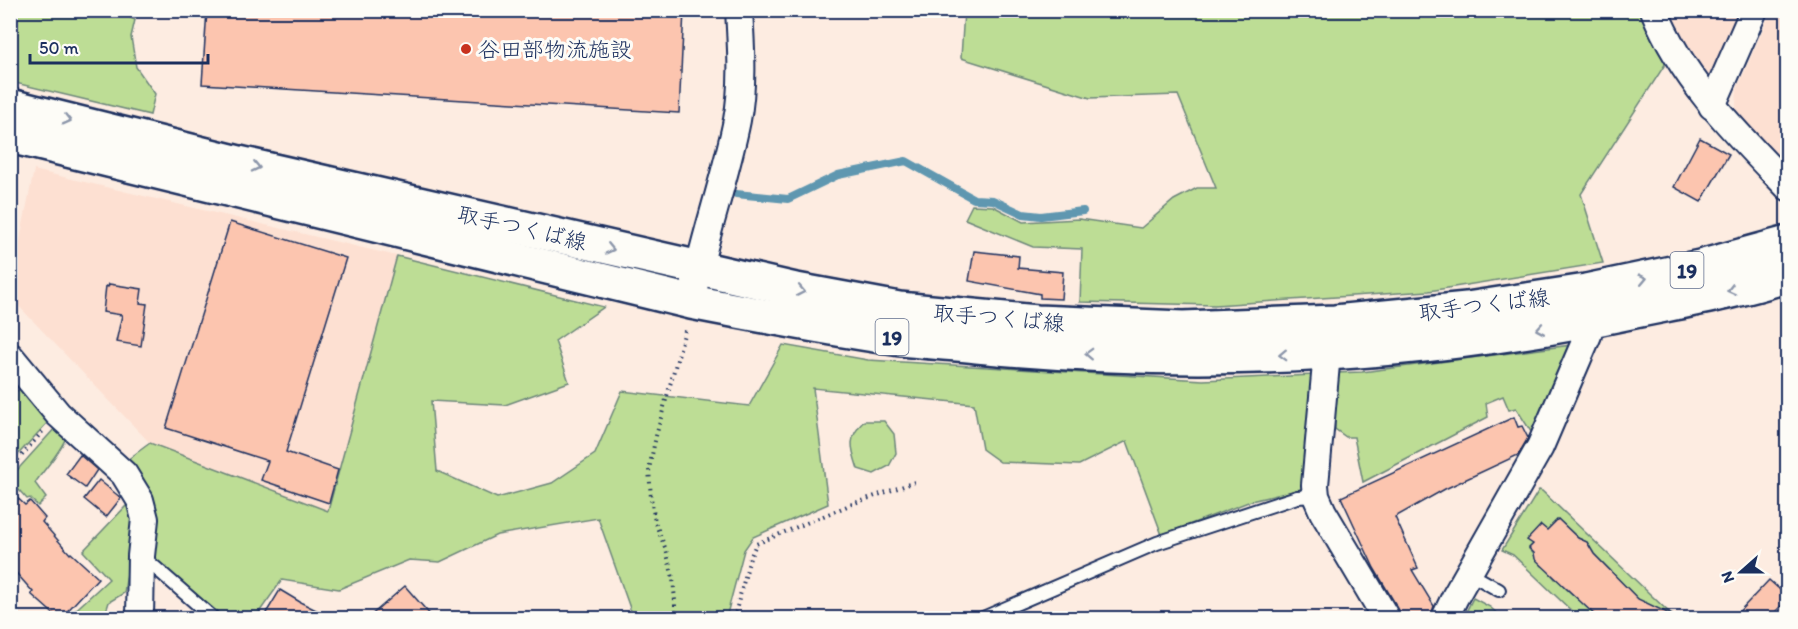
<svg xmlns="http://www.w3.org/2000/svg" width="1798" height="629" viewBox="0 0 1798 629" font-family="Itim,'Klee One',sans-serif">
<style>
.built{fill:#fde0d2}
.green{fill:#bddd95;stroke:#6c867a;stroke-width:1.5;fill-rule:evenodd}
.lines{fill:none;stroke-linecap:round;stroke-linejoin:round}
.stream{stroke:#5f97b0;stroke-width:8}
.building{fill:#fcc5af;stroke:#1b2f5e;stroke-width:1.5}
.lane-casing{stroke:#1b2f5e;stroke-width:16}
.street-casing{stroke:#1b2f5e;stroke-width:30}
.primary-casing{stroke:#1b2f5e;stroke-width:38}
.path{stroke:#1b2f5e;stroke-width:4;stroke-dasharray:1.5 4.5;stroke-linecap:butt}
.lane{stroke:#fdfcf7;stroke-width:12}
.street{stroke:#fdfcf7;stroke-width:26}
.primary{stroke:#fdfcf7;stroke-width:33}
.oneway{stroke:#8c96aa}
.poi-dot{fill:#c8321e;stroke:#fdfcf7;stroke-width:2}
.labels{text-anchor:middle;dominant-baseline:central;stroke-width:6;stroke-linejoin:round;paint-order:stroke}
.shield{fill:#fdfcf7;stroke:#5f6c8c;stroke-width:1.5}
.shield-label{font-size:21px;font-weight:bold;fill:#1b2f5e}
.poi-label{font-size:22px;fill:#1b2f5e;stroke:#fdfcf7;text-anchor:start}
.street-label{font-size:22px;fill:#1b2f5e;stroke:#fdfcf7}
</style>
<rect width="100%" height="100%" fill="#fdece1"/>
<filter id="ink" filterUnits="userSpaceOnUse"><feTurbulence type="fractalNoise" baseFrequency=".0167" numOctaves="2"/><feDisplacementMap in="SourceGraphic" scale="12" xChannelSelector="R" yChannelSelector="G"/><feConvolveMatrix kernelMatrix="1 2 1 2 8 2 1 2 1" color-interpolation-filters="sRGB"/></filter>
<g filter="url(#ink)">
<g class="built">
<polygon points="1668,11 1746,11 1720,72 1709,76 1699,67"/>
<polygon points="1771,11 1787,11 1787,167 1737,115 1736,105 1737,89"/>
<polygon points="34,170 397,256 328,512 150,443 11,298 11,285"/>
</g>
<g class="green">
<polygon points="11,10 116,11 135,20 131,37 136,67 155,94 150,115 11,82"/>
<polygon points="1643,10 1666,63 1581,194 1603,263 1429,291 1215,305 1080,302 1082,249 1033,247 965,219 972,205 993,206 1023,222 1079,219 1141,228 1174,200 1197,188 1216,188 1178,95 1090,98 961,58 964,11"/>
<polygon points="397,256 604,307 555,341 569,382 505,405 431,401 437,471 497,498 552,483 595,454 622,391 749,406 783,345 868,360 1203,380 1314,375 1306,488 1251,501 1162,535 1127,441 1079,465 1000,462 982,449 974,404 813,388 828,504 753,537 744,550 726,618 641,618 631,611 598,518 497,535 440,562 409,560 339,589 282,580 255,618 225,618 151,558 157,527 142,477 127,460 150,443 328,511"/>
<polygon points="1572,345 1535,438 1516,408 1509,410 1503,396 1486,403 1488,417 1363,482 1354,437 1346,437 1335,429 1335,373 1362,372"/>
<polygon points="23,386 49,421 11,462 11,396"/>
<path d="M864 421H884L894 434 896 453 889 466 874 474 858 469C851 448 847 438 864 421Z"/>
<path d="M56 427 67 435C61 452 45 468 35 483L46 498 38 506 30 498 27 499 19 490 11 497 10 478Z"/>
<path d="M1539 490 1542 491 1675 618H1657L1618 579 1589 609 1594 614V618H1579L1513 555 1502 550ZM1558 519 1578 538 1587 542 1594 554 1611 571 1579 600 1563 586 1571 576 1564 570 1555 579 1550 573 1558 563 1542 566C1536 560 1535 554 1529 549Z"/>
<polygon points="127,505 134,525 124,593 109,602 104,618 67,618 109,579 83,551"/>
<polygon points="1473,598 1490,607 1502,618 1463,618"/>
</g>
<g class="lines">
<polyline class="stream" points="736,194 788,199 838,175 906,161 974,199 993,200 1023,214 1041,216 1083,211"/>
</g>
<g class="building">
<polygon points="207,10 684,10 679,113 202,84"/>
<polygon points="1700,138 1729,154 1701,202 1674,187"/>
<polygon points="230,222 346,258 286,452 338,470 329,503 261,480 268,461 166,428"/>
<polygon points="974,251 1019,256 1018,268 1063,272 1061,299 1040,298 1040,294 969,281"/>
<polygon points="109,284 142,289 140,303 147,304 141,346 116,342 122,315 103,312 106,286 108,287"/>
<polygon points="1514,417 1518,427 1522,426 1528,438 1518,455 1445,489 1395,517 1418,568 1412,570 1434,606 1430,618 1401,618 1399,610 1374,568 1341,497"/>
<polygon points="80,455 97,470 85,488 66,474"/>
<polygon points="99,480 121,498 106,517 84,499"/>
<polygon points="10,491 25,505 30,501 45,518 42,522 70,554 71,553 98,578 61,618 58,618 31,594 33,592 10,566"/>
<polygon points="1558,519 1578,538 1587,542 1594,554 1638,599 1678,618 1598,618 1535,559 1534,553 1529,548 1533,544 1527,540 1541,525 1547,530"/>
<polygon points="1769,580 1788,597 1788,599 1769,618 1733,618"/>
<polygon points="405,586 433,618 368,618"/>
<polygon points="280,590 300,602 332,618 263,618"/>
</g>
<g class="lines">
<defs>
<g id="lane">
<polyline points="142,556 213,618"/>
<polyline points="1469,573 1499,590"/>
<polyline points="983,618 1157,543 1297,497 1316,496"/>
</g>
<g id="street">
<path d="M1654 10C1683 81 1736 133 1788 187"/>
<polyline points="1712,106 1754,10"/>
<path d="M691 302C703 240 725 181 737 120 744 83 741 47 739 10"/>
<polyline points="1327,353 1315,485 1316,496 1323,512 1386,618"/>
<polyline points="10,356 58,414 124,474 140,500 145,519 141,556 140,618"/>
<polyline points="1445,618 1455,597 1540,447 1588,335 1590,321"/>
</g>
<g id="primary">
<polyline points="10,106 239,163 796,290 899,309 1037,322 1183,328 1335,322 1467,309 1586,291 1700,267 1788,243"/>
<path d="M10 136 691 302C758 315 826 328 894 338 921 342 949 343 977 346 1194 367 1416 358 1630 312 1683 301 1737 292 1788 275"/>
</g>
</defs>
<use href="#lane" class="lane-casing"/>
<use href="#street" class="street-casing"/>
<use href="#primary" class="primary-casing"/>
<g class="path">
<polyline points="10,469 43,431"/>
<polyline points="675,618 675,601 673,578 666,550 655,522 651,498 649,469 656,436 686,327"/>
<polyline points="734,618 750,558 756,544 852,504 915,482"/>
</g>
<use href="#lane" class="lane"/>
<use href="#street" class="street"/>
<use href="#primary" class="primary"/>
</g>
<defs><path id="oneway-chevron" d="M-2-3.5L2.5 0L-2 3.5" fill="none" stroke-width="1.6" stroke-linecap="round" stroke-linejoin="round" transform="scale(1.5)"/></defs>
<g class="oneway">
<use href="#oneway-chevron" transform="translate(67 120) rotate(14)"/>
<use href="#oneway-chevron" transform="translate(256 167) rotate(13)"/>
<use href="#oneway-chevron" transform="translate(610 249) rotate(13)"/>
<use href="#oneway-chevron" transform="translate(1643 279) rotate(-12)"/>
<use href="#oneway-chevron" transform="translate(1731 290) rotate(166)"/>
<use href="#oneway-chevron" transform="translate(801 291) rotate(11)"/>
<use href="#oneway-chevron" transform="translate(1540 329) rotate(170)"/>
<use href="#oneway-chevron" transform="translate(1089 354) rotate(-178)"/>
<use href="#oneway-chevron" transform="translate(1283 355) rotate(178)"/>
</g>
</g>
<circle class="poi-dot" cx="466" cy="49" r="6"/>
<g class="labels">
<g class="shield">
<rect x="1670.5" y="252" width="33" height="36" rx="4.5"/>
<rect x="875.5" y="319" width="33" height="36" rx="4.5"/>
</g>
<g class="shield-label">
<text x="1687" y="270">19</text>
<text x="892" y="337">19</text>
</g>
<g class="poi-label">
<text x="478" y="49">谷田部物流施設</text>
</g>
<g class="street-label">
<text transform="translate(522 228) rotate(13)">取手つくば線</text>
<text transform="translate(1484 305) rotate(-7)">取手つくば線</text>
<text transform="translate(999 318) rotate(5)">取手つくば線</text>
</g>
</g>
<rect width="1798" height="629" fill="none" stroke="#fdfcf7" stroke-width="36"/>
<rect x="18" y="18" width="1762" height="593" fill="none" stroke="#1b2f5e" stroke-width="2" filter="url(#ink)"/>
<g transform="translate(1741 572) rotate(249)" stroke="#fdfcf7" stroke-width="4.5" paint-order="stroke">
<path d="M0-4.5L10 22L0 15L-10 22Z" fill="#1b2f5e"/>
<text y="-9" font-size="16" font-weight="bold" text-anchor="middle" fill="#1b2f5e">N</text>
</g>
<path d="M30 54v9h178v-9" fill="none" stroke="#1b2f5e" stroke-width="3"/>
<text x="39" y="54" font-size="18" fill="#1b2f5e" stroke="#fdfcf7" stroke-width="4.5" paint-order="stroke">50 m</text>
</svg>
